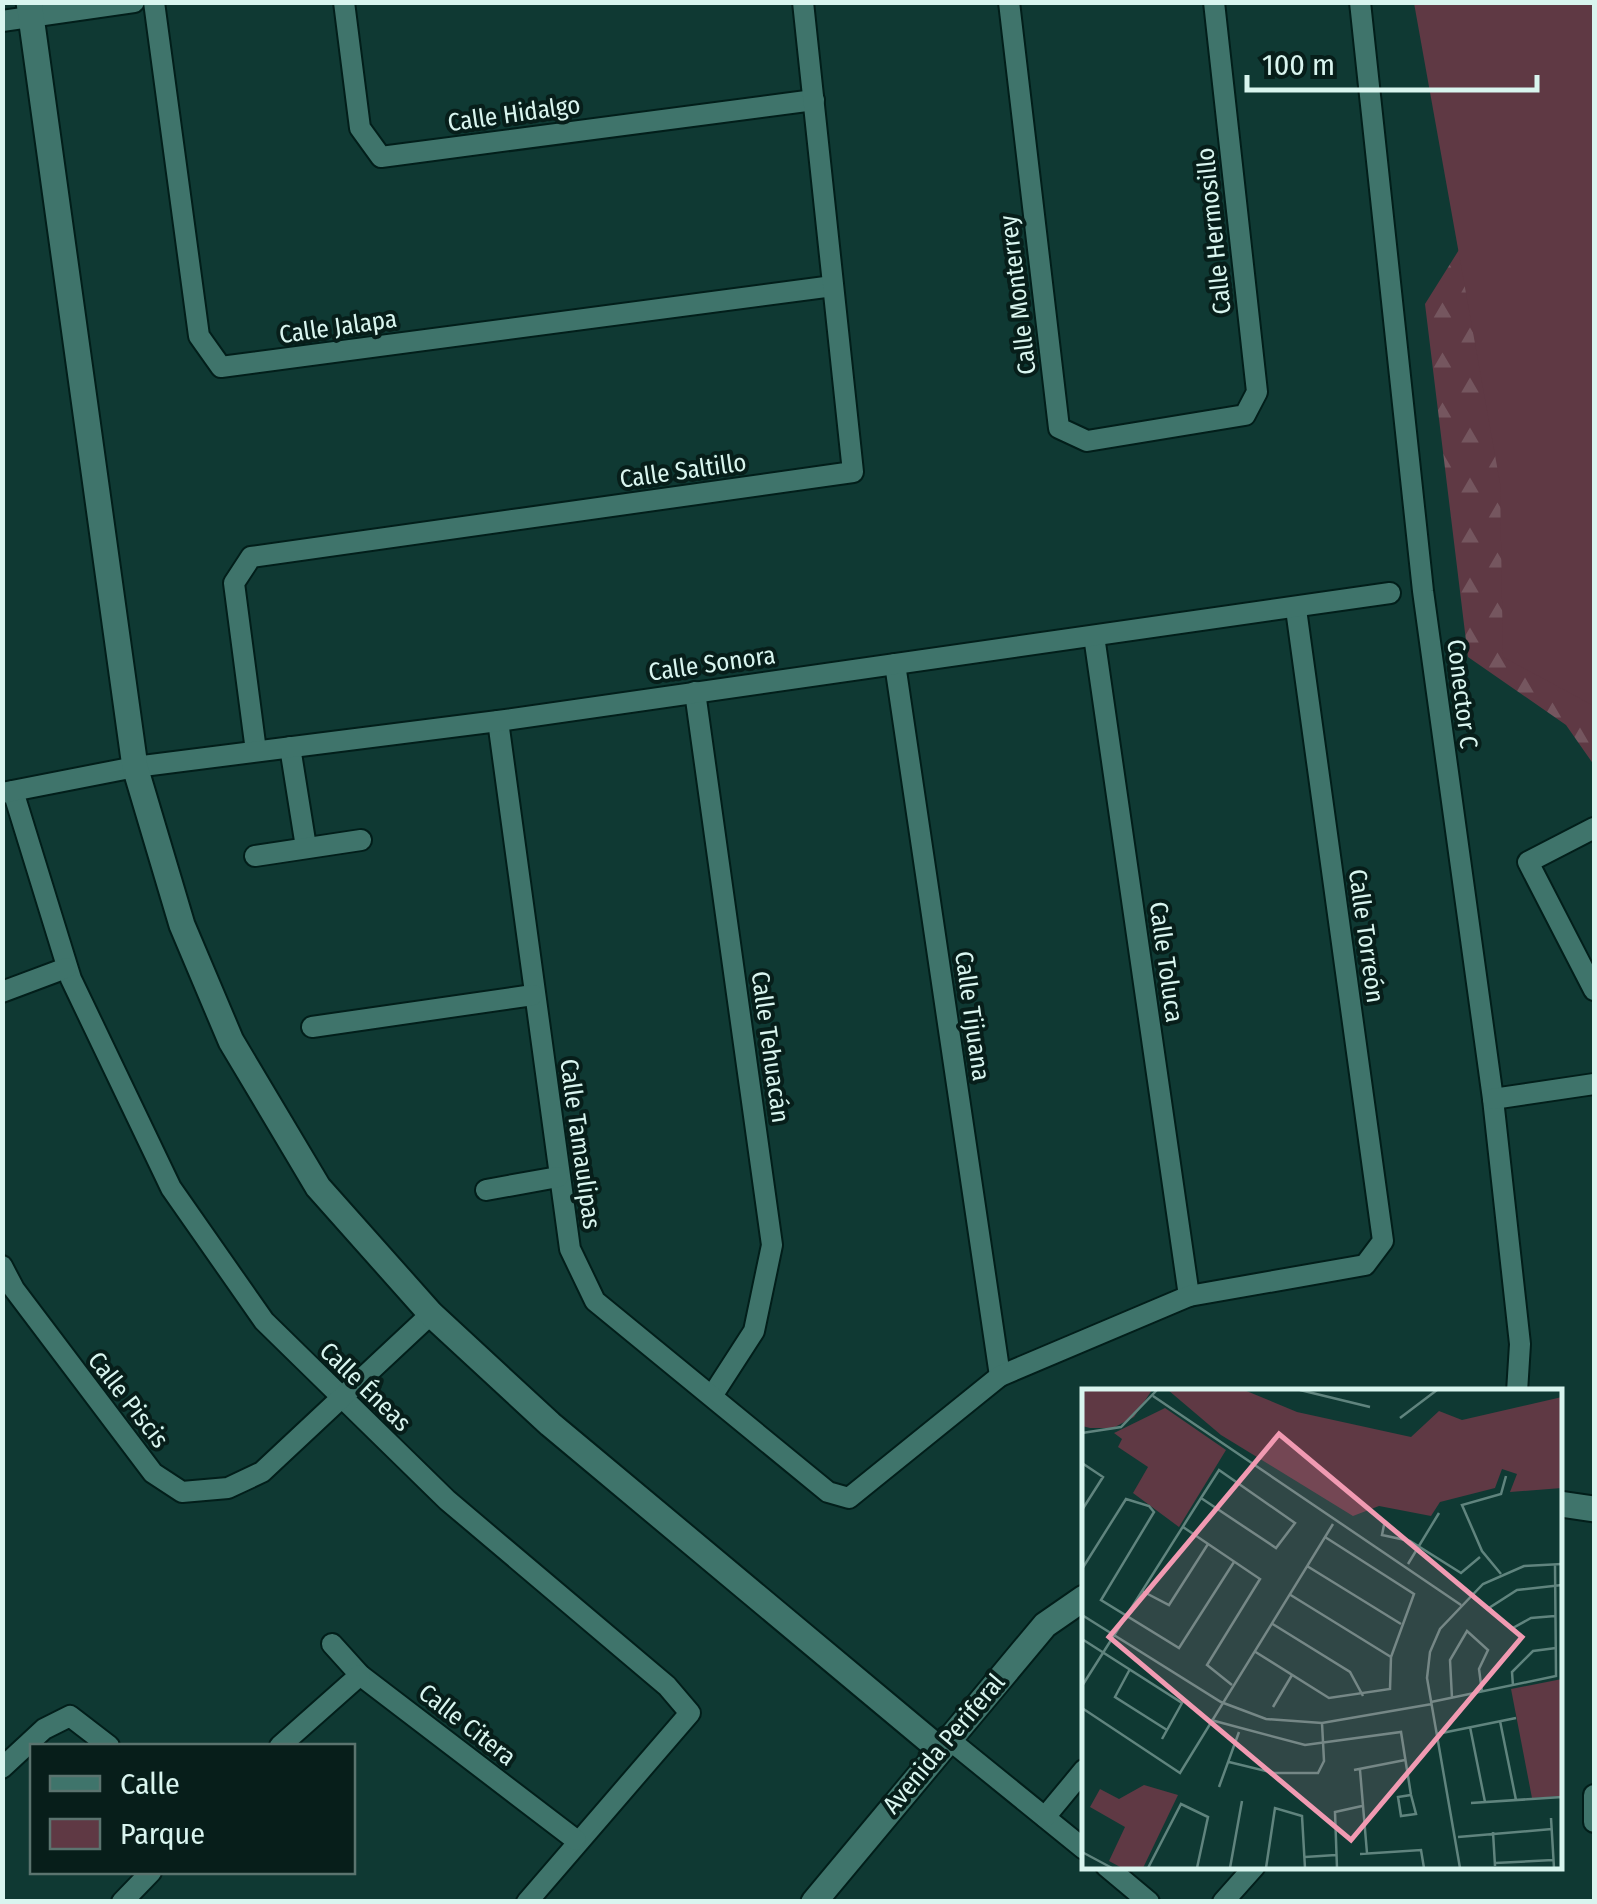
<svg xmlns="http://www.w3.org/2000/svg" width="1597" height="1904" viewBox="0 0 1597 1904" font-family="'Fira Sans Condensed',sans-serif">
<style>
.forest{fill:url(#forest-firs)}
.park{fill:#5f3944}
.lines{fill:none;stroke-linecap:round;stroke-linejoin:round}
.minor-casing{stroke:#021e1a;stroke-width:24}
.tertiary-casing{stroke:#021e1a;stroke-width:29}
.minor{stroke:#3f746b;stroke-width:20}
.tertiary{stroke:#3f746b;stroke-width:25}
.labels{text-anchor:middle;dominant-baseline:central;stroke-width:8;stroke-linejoin:round;paint-order:stroke}
.street-label{font-size:25px;fill:#d9f5ef;stroke:#071e1a}
.inset-road{fill:none;stroke:#60847e;stroke-width:2.5}
.view{fill:#f19ab2;fill-opacity:0.15;stroke:#f19ab2;stroke-width:5}
.inset-edge{fill:none;stroke:#d9f5ef;stroke-width:5}
</style>
<defs>
<pattern id="forest-firs" width="22" height="20" patternUnits="userSpaceOnUse" patternTransform="scale(2.5)"><rect width="22" height="20" fill="#5f3944"/><path d="M5 1l3.5 6h-7zM16 11l3.5 6h-7z" fill="#75565f"/></pattern>
</defs>
<rect width="100%" height="100%" fill="#0f3933"/>
<polygon class="forest" points="1580,57 1594,64 1594,765 1566,725 1468,657 1425,304"/>
<polygon class="park" points="1414,3 1594,3 1594,706 1503,657 1500,483"/>
<g class="lines">
<defs>
<g id="minor">
<polyline points="154,2 199,336 221,367 833,286"/>
<polyline points="344,2 360,128 381,157 814,100"/>
<polyline points="1009,2 1059,428 1087,441 1245,415 1257,392 1214,2"/>
<polyline points="1360,2 1423,591 1493,1099 1520,1344 1517,1392"/>
<polyline points="2,21 134,2"/>
<polyline points="1094,636 1189,1296"/>
<polyline points="895,664 1000,1376"/>
<polyline points="695,692 772,1245 754,1331 712,1396"/>
<polyline points="498,721 570,1249 595,1301 828,1492 849,1498 1000,1376 1189,1296 1365,1265 1383,1241 1296,609"/>
<polyline points="290,747 306,847"/>
<polyline points="256,751 234,583 251,557 853,472 803,2"/>
<polyline points="13,791 71,979 171,1188 264,1321 447,1500 667,1686 690,1713 527,1902"/>
<polyline points="2,793 135,767 498,721 1390,593"/>
<polyline points="1594,828 1528,862 1594,990"/>
<polyline points="255,856 361,840"/>
<polyline points="2,992 66,968"/>
<polyline points="312,1027 533,995"/>
<polyline points="1493,1099 1594,1084"/>
<polyline points="486,1190 558,1177"/>
<polyline points="2,1266 14,1289 153,1473 182,1492 228,1488 262,1472 431,1314"/>
<polyline points="332,1644 360,1675 576,1840"/>
<polyline points="946,1737 1084,1849"/>
<polyline points="280,1746 360,1675"/>
<polyline points="2,1768 44,1729 70,1716 109,1746"/>
<polyline points="1594,1795 1594,1822"/>
<polyline points="1045,1817 1084,1770"/>
<polyline points="1106,1866 1149,1902"/>
<polyline points="122,1902 151,1872"/>
<polyline points="1223,1902 1255,1866"/>
</g>
<g id="tertiary">
<polyline points="29,2 135,767 182,925 231,1041 318,1187 431,1314 550,1424 938,1748"/>
<polyline points="1560,1504 1594,1509"/>
<polyline points="814,1902 1045,1625 1084,1598"/>
</g>
</defs>
<use href="#minor" class="minor-casing"/>
<use href="#tertiary" class="tertiary-casing"/>
<use href="#minor" class="minor"/>
<use href="#tertiary" class="tertiary"/>
</g>
<g class="labels">
<g class="street-label">
<text transform="translate(514 114) rotate(-8)">Calle Hidalgo</text>
<text transform="translate(1214 231) rotate(-96)">Calle Hermosillo</text>
<text transform="translate(1018 295) rotate(-97)">Calle Monterrey</text>
<text transform="translate(338 327) rotate(-8)">Calle Jalapa</text>
<text transform="translate(683 471) rotate(-8)">Calle Saltillo</text>
<text transform="translate(712 664) rotate(-8)">Calle Sonora</text>
<text transform="translate(1462 694) rotate(83)">Conector C</text>
<text transform="translate(1366 936) rotate(82)">Calle Torreón</text>
<text transform="translate(1166 962) rotate(82)">Calle Toluca</text>
<text transform="translate(972 1016) rotate(82)">Calle Tijuana</text>
<text transform="translate(770 1047) rotate(82)">Calle Tehuacán</text>
<text transform="translate(580 1144) rotate(82)">Calle Tamaulipas</text>
<text transform="translate(365 1387) rotate(44)">Calle Éneas</text>
<text transform="translate(128 1400) rotate(52)">Calle Piscis</text>
<text transform="translate(467 1725) rotate(38)">Calle Citera</text>
<text transform="translate(944 1744) rotate(-50)">Avenida Periferal</text>
</g>
</g>
<g transform="translate(1082 1389)">
<rect width="480" height="480" fill="#0f3933"/>
<path d="M0 1H70L52 28 31 39H8L0 37ZM86 1H162L215 23 329 48 357 22 380 31 480 8V99L428 103 435 85 420 80 413 99 358 113 349 127 297 117 271 127 139 46ZM83 19 144 61 97 138 51 104 66 78 36 58 40 50 32 44ZM480 290V407L450 409 429 300ZM62 396 96 406 61 479H40L27 472 43 438 8 418 18 400 37 410Z" fill="#5f3944"/>
<path class="inset-road" d="M218 1 288 18M71 7 379 216M318 29 355 1M0 44 39 38 75 1M0 74 21 88 0 121M303 131 300 146 328 152 379 184 398 168M101 138 178 190 125 276 150 296M326 175 357 124M225 177 319 235M0 180 44 110 67 117 72 123 19 211 97 259 152 173M419 185 400 162 380 116 419 105 424 87M60 202 87 216 126 155M207 205 309 268M0 226 139 313 184 330 240 334 350 315M473 227 449 229 429 240 407 219 435 201 480 196M189 234 268 283 281 307M0 250 100 314 80 350M172 262 247 309 308 300 309 268 332 205 243 148M48 280 33 308 85 341M0 297 119 109 137 81 213 134 194 159 119 109M431 297 430 283 451 262 474 259M370 309 368 271 385 242 406 261 397 280 400 303M349 313 474 287 473 175M191 318 210 286M0 319 98 384 251 135M129 331 223 356 319 343 329 406M418 332 434 411M388 338 403 413M355 345 434 329M147 373 192 384H236L242 372 240 334M272 381 323 371M278 381 285 464M137 398 157 343M329 406 334 425 319 427 316 408ZM389 414 480 408M469 429 472 479M411 443 413 477M376 448 470 440M0 463 30 479M278 465 339 461 342 479M223 468 254 466M413 474 471 471M66 479 99 415 126 428 115 479M148 479 160 412M184 479 193 419 220 427 223 479M255 479 253 423 280 417M378 479 345 289 348 263 358 240 401 195 442 177 480 175"/>
<path class="view" d="M197 45 440 248 269 451 27 248Z"/>
<rect width="480" height="480" class="inset-edge"/>
</g>
<rect width="1597" height="1904" fill="none" stroke="#d9f5ef" stroke-width="10"/>
<rect x="30" y="1744" width="325" height="130" fill="#071e1a" stroke="#5b746f" stroke-width="2.5"/>
<rect x="50" y="1776" width="50" height="15" fill="#3f746b" stroke="#5b746f" stroke-width="2.5"/>
<text x="120" y="1794" font-size="30" fill="#d9f5ef">Calle</text>
<rect x="50" y="1819" width="50" height="30" fill="#5f3944" stroke="#5b746f" stroke-width="2.5"/>
<text x="120" y="1844" font-size="30" fill="#d9f5ef">Parque</text>
<path d="M1247 75v15h290v-15" fill="none" stroke="#d9f5ef" stroke-width="5"/>
<text x="1262" y="75" font-size="30" fill="#d9f5ef" stroke="#071e1a" stroke-width="8" paint-order="stroke">100 m</text>
</svg>
